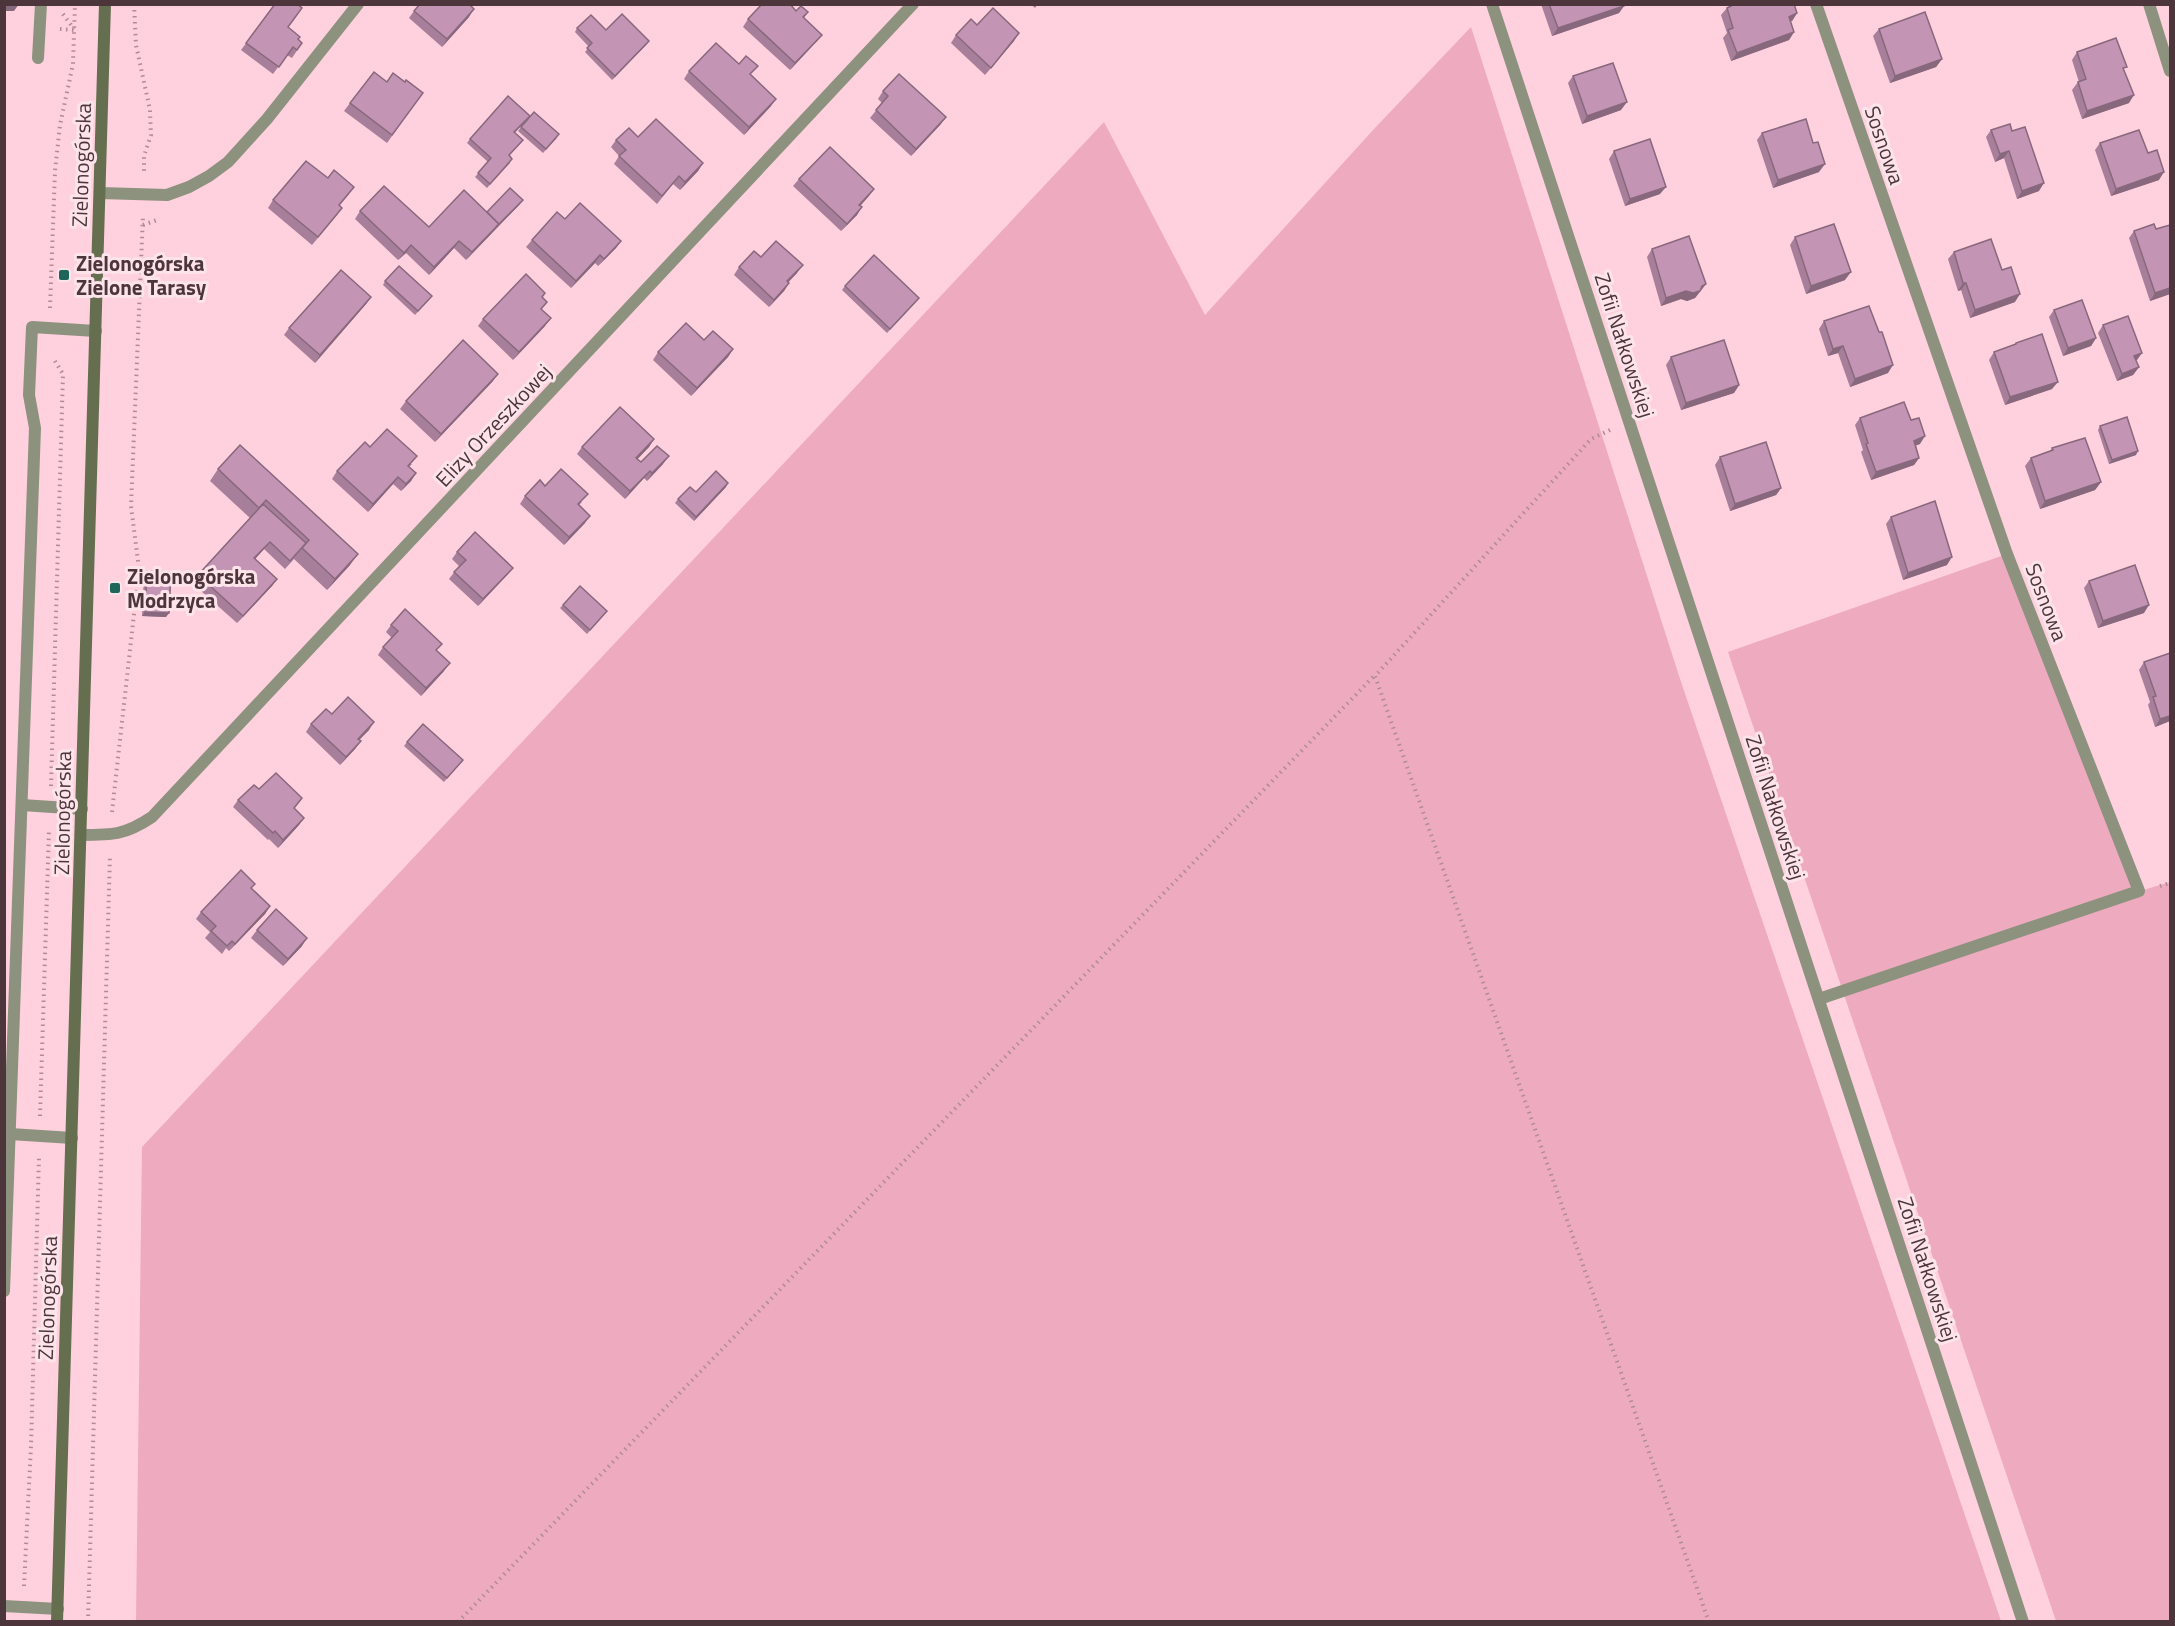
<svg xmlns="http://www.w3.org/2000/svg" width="2175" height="1626" viewBox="0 0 2175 1626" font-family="'Titillium Web',sans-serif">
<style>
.green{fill:#eeaabe}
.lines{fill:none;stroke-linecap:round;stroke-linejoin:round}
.path{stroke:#b18c96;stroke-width:4;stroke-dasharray:1.5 4.5;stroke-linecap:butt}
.lane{stroke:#8c927d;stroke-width:12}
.street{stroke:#8c927d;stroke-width:12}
.secondary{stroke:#656e4f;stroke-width:12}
.wall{fill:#a87f9a}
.shaded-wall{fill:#88687d}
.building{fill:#c394b3;stroke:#88687d;stroke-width:1.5}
.poi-dot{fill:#1f665a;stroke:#fde4eb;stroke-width:2}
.labels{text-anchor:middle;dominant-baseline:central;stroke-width:6;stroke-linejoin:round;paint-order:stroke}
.street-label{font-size:21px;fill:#4c353b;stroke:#fde4eb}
.poi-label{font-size:21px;font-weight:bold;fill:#4c353b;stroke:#fde4eb;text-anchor:start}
</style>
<rect width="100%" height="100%" fill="#ffd0dd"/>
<g class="green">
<polygon points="1471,27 1681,682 2001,1621 136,1621 142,1147 1104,122 1205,315 1374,129"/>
<polygon points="2007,554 2140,891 2170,882 2170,1621 2056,1621 1728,652"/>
</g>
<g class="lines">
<g class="path">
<polyline points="134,4 136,45 150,110 151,135 144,156 144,172"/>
<polyline points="63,14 74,29"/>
<polyline points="60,29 75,30"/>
<polyline points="143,225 160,219"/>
<polyline points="50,308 55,171 60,125 73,64 75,4"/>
<polyline points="1610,430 1591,439 1375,676 1709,1622"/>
<polyline points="51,786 63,374 53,358"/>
<polyline points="112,812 139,569 131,506 143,215"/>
<polyline points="2160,886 2170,883"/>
<polyline points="40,1116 49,829"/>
<polyline points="24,1586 31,1446 39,1156"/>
<polyline points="88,1622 110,855"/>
<polyline points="458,1622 1374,676"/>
</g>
<g class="lane">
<polyline points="38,58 41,4"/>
<polyline points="22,805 82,809"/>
<polyline points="10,1134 72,1138"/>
<polyline points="4,1291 35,428 29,395 32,327 96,331"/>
<polyline points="4,1606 58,1609"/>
</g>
<g class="street">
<polyline points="1492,4 2023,1622"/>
<polyline points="1816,4 2007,554 2139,891 1819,999"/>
<polyline points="2149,4 2170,71"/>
<polyline points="100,193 167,195 189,187 209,176 228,162 267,119 358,4"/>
<path d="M81 835C113 835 125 835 152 817L913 4"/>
</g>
<polyline class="secondary" points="57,1622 105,4"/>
</g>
<g class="wall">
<polygon points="275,4 288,27 298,40 302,43 292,58 287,55 273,74 241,50"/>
<polygon points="1030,4 1038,4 1035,8"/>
<polygon points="1541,4 1624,4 1624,6 1619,13 1552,36"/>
<polygon points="1727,8 1797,13 1792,21 1790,21 1794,32 1789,40 1731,61 1723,38 1727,33 1721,15"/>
<polygon points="414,11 469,17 442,47 409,18"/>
<polygon points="796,11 808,12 804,18 822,35 816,42 790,70 743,27 748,19"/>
<polygon points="577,28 606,30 646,45 612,80 585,52 589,47 575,32"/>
<polygon points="1879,29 1942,59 1936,67 1890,83 1873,36"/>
<polygon points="956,35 1014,41 985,75 951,43"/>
<polygon points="2077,52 2124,71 2129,103 2082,119 2072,90 2078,82 2079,82 2072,60"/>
<polygon points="689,71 751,75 771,106 744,135 684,79"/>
<polygon points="1573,76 1621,110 1582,124 1568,83"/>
<polygon points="387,82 405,82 423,93 387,143 344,111 350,103"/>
<polygon points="883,91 946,117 940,125 911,156 870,118 882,103 878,99"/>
<polygon points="527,119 515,133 523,140 509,156 510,163 487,188 475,177 488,162 467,143 470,139"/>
<polygon points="521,127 557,138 543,153 518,131"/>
<polygon points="1991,130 2012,131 2039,191 2017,199 2004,158 1995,162 1986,137"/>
<polygon points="1762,133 1813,143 1819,172 1773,188 1757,140"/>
<polygon points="638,137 703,163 698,171 680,190 673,184 657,204 614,164 619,156 611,147 616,140"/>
<polygon points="2100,143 2148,153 2159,180 2111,196 2095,150"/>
<polygon points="1614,151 1660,194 1625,206 1609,159"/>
<polygon points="799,179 874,189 860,206 857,215 841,231 793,186"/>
<polygon points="349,194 339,206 337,215 312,245 268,208 273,200"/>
<polygon points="520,204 466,260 454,248 429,275 406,253 398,260 355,219 360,211 429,227"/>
<polygon points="2134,231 2170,294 2150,301 2129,238"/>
<polygon points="1795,237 1845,280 1806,294 1790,245"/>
<polygon points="532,240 621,241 616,248 598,266 595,263 571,288 526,247"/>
<polygon points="1652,249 1706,284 1695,298 1687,301 1681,299 1661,306 1647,257"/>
<polygon points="1954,252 2002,270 2015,302 1970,318 1961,290 1958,291 1948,259"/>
<polygon points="761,257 797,273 788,282 789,283 784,291 769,307 734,275 739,267"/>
<polygon points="385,281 432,296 415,315 383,285"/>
<polygon points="845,286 916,302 887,333 842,290"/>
<polygon points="371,297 366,304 315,363 284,335 289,328"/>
<polygon points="542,297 542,310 545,326 513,360 478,326 483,319"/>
<polygon points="2054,310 2096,338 2091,346 2063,356 2049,317"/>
<polygon points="1824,321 1888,373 1850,387 1838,353 1828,356 1819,329"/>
<polygon points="2103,325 2137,360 2136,360 2139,367 2133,375 2117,381 2098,333"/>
<polygon points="704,340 733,349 728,357 691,396 653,360 658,352"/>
<polygon points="2016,343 2052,389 2005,405 1989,360 1994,352 2014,345"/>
<polygon points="1671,357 1739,385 1734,393 1681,410 1666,365"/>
<polygon points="493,381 435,442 400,409 406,401"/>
<polygon points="1860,418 1920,444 1916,445 1919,458 1914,465 1871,480 1861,452 1863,450 1855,425"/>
<polygon points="2100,426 2136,455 2109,464 2098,430"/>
<polygon points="654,439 649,447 637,459 641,462 663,464 647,481 644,478 625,499 577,454 582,447"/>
<polygon points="240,445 350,565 327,590 294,559 285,569 264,549 255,559 277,579 272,586 237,623 192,583 198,575 250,518 210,481 218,469"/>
<polygon points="370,447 412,464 409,467 416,473 411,481 401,491 393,484 368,512 332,479 337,471"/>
<polygon points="2052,448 2101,482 2095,490 2040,509 2025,466 2031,458 2050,451"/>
<polygon points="1720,457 1781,488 1776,495 1730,511 1715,465"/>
<polygon points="545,486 582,502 579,505 585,523 564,545 520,504 525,496"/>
<polygon points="726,487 694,521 675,503 678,499 696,492"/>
<polygon points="1891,517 1947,565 1903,580 1886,524"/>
<polygon points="457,552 507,575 478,606 449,579 459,566 452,559"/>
<polygon points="147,571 166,617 142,616 144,575"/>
<polygon points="2089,581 2144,613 2098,628 2084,588"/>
<polygon points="563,605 604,615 587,634 560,608"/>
<polygon points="391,625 444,671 421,696 378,655 383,647 392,638 386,632"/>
<polygon points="2170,653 2170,721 2155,727 2148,705 2150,702 2139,670 2144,662"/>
<polygon points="332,714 369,730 359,740 361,741 355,749 340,765 306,732 311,724"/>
<polygon points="407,742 463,760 444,782 404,746"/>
<polygon points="259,789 302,798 294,809 304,818 299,825 278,848 269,839 268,840 233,807 238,800"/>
<polygon points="252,889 270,906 265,914 229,951 226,948 222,954 205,938 210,932 196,919 201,912"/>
<polygon points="257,930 302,946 283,966 251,938"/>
</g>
<g class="shaded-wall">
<polygon points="4,4 19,4 14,11 4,11"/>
<polygon points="1624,6 1619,13 1552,36 1558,28"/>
<polygon points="474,9 469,17 442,47 447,39"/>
<polygon points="1797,13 1792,21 1783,24 1789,17"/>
<polygon points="1794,32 1789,40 1731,61 1737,53"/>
<polygon points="1019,33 1014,41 985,75 991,68"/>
<polygon points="822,35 816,42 790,70 795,63"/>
<polygon points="649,41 646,45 612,80 615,76"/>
<polygon points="1942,59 1936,67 1890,83 1895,76"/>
<polygon points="2134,95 2129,103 2082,119 2087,111"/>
<polygon points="776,99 771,106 744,135 749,127"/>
<polygon points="1627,102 1621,110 1582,124 1587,116"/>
<polygon points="946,117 940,125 911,156 916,149"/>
<polygon points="2009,151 2004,158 1995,162 2000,154"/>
<polygon points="703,163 698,171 680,190 685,182"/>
<polygon points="1825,164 1819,172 1773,188 1778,180"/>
<polygon points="2164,172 2159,180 2111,196 2116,189"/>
<polygon points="2044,183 2039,191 2017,199 2022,191"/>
<polygon points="1666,187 1660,194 1625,206 1630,199"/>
<polygon points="874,189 869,196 854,213 859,205"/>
<polygon points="523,200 520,204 466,260 472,252"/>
<polygon points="862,207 857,215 841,231 847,224"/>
<polygon points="459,241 454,248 429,275 434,267"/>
<polygon points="621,241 616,248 598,266 604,259"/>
<polygon points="411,245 406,253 398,260 404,253"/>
<polygon points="600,255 595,263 571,288 576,281"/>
<polygon points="803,265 797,273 782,289 787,281"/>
<polygon points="1851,272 1845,280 1806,294 1811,286"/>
<polygon points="789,283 784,291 769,307 774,300"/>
<polygon points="1963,283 1966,283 1961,290 1958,291"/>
<polygon points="1706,284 1695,298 1687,301 1681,299 1661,306 1666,298"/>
<polygon points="2170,288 2170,294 2150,301 2155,293"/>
<polygon points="2020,294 2015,302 1970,318 1975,310"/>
<polygon points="371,297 366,304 315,363 320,355"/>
<polygon points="551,318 545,326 513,360 519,352"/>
<polygon points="2096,338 2091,346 2063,356 2068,348"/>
<polygon points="1843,346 1838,353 1828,356 1833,349"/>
<polygon points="733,349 728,357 691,396 697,388"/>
<polygon points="2142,353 2137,360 2129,363 2134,356"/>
<polygon points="1893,365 1888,373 1850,387 1855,379"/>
<polygon points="2139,367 2133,375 2117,381 2122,374"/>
<polygon points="498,374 493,381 435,442 441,434"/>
<polygon points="2058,382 2052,389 2005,405 2010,397"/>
<polygon points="1739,385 1734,393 1681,410 1686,403"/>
<polygon points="1925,436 1920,444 1909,448 1914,441"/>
<polygon points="654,439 649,447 631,466 636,458"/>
<polygon points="2138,451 2136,455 2109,464 2112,460"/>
<polygon points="669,456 663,464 647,481 652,473"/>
<polygon points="1919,458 1914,465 1871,480 1876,472"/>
<polygon points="650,471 644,478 625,499 630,491"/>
<polygon points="416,473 411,481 401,491 406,484"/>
<polygon points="398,477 393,484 368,512 373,504"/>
<polygon points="2101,482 2095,490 2040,509 2045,501"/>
<polygon points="728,483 726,487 694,521 696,517"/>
<polygon points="1781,488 1776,495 1730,511 1735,504"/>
<polygon points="590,516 585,523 564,545 569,537"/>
<polygon points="270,542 264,549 249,566 254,558"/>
<polygon points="358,554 350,565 327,590 335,579"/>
<polygon points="1952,557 1947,565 1903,580 1908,573"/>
<polygon points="513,568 507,575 478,606 483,599"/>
<polygon points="277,579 272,586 237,623 243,616"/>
<polygon points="2149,605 2144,613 2098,628 2103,621"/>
<polygon points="145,612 169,613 166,617 142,616"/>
<polygon points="450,663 444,671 421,696 426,688"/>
<polygon points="2170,716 2170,721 2155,727 2160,719"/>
<polygon points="374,722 369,730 353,746 358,739"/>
<polygon points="361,741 355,749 340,765 346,757"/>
<polygon points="304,818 299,825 278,848 283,840"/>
<polygon points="270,906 265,914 229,951 235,944"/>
<polygon points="307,938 302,946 283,966 288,959"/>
</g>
<g class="building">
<polygon points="275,4 297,4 302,8 288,27 300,37 298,39 302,43 297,50 293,47 279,67 246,43"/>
<polygon points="420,4 469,4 474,9 447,39 414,11"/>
<polygon points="762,4 790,4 796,11 801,6 808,12 803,17 822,35 795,63 748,19"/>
<polygon points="1549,4 1624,4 1624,6 1558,28"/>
<polygon points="1735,4 1794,4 1797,13 1789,17 1794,32 1737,53 1728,30 1733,28 1727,8"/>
<polygon points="993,8 1019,33 991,68 956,35 971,19 977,25"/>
<polygon points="1925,12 1942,59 1895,76 1879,29"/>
<polygon points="622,14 649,41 615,76 587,48 592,43 577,28 591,15 606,30"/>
<polygon points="2116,38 2127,67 2123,68 2134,95 2087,111 2078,82 2086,79 2077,52"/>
<polygon points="716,43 739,64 746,56 758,66 750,74 776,99 749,127 689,71"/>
<polygon points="1613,63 1627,102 1587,116 1573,76"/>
<polygon points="374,72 387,82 393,73 405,82 406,80 423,93 392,135 350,103"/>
<polygon points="899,74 946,117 916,149 876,110 888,96 883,91"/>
<polygon points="508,96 530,116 514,132 523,140 509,155 512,159 490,184 478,173 491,158 470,139"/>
<polygon points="534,112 559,134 546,149 521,127"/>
<polygon points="656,119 703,163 685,182 679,176 662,196 619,156 626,150 616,140 629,128 638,137"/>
<polygon points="1806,119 1813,143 1818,142 1825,164 1778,180 1762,133"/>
<polygon points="2010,124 2012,131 2025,127 2044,183 2022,191 2009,151 2000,154 1991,130"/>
<polygon points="2139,130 2148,153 2157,150 2164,172 2116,189 2100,143"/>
<polygon points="1650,139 1666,187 1630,199 1614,151"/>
<polygon points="830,147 874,189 859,205 862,207 847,224 799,179"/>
<polygon points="306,161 328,178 334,170 354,187 339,205 342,208 318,237 273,200"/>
<polygon points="384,186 429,227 464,190 499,224 472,252 459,241 434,267 411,245 404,253 360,211"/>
<polygon points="510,188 523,200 496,227 499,224 487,212"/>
<polygon points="580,203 621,241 604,259 600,255 576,281 532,240 557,212 565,219"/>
<polygon points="1834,224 1851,272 1811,286 1795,237"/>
<polygon points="2154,224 2156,229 2170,225 2170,288 2155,293 2134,231"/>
<polygon points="1689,236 1706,284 1702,286 1700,291 1693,293 1686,291 1666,298 1652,249"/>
<polygon points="1991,239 2002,270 2011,267 2020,294 1975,310 1966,283 1963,283 1954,252"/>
<polygon points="776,241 803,265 787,281 789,283 774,300 739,267 754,251 761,257"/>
<polygon points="874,255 919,298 890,329 845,286"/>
<polygon points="399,266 432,296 418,311 385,281"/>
<polygon points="341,270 371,297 320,355 289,328"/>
<polygon points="526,274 545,293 542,297 547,302 541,309 551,318 519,352 483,319"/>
<polygon points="2082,300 2096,338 2068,348 2054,310"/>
<polygon points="1869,306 1879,332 1882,332 1893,365 1855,379 1843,346 1833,349 1824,321"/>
<polygon points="2128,316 2142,353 2134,356 2139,367 2122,374 2103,325"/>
<polygon points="686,323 704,340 713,331 733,349 697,388 658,352"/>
<polygon points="2042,334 2058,382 2010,397 1994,352 2016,344 2016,343"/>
<polygon points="463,340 498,374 441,434 406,401"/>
<polygon points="1724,340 1739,385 1686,403 1671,357"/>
<polygon points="1904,402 1911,420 1919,418 1925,436 1914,441 1919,458 1876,472 1866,444 1868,443 1860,418"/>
<polygon points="620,407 654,439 636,458 641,462 657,446 669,456 652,473 650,471 630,491 582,447"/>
<polygon points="2127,417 2138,451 2112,460 2100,426"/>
<polygon points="387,429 417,456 408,466 416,473 406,484 398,477 373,504 337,471 365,442 370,447"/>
<polygon points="2085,438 2101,482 2045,501 2031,458 2053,450 2052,448"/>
<polygon points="1766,442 1781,488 1735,504 1720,457"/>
<polygon points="240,445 358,554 335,579 302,548 309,540 266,500 259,508 218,469"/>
<polygon points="561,469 588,494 578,504 590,516 569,537 525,496 540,480 545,486"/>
<polygon points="716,471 728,483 696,517 678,499 690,487 696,492"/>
<polygon points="1935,501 1952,557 1908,573 1891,517"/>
<polygon points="263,504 306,543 290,561 270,542 254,558 277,579 243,616 198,575"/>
<polygon points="475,532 513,568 483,599 454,572 466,560 457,552"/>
<polygon points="2135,565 2149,605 2103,621 2089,581"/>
<polygon points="147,571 171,572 169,613 145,612"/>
<polygon points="580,586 607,611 590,630 563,605"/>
<polygon points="405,609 442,644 436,650 450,663 426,688 383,647 398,631 391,625"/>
<polygon points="2170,653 2170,716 2160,719 2153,697 2156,696 2144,662"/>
<polygon points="348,697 374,722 358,739 361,741 346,757 311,724 326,709 332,714"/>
<polygon points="423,724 463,760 447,778 407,742"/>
<polygon points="276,773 302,798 294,808 304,818 283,840 275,831 273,833 238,800 254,785 259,789"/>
<polygon points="241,870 255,884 251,888 270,906 235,944 232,941 227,946 211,931 216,926 201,912"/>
<polygon points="276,909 307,938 288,959 257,930"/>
</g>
<g class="poi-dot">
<rect x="58" y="269" width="12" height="12" rx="3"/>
<rect x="109" y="582" width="12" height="12" rx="3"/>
</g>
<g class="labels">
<g class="street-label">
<text transform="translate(1885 145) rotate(71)">Sosnowa</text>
<text transform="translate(81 165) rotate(-88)">Zielonogórska</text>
<text transform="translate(1625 345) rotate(72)">Zofii Nałkowskiej</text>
<text transform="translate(493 425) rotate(-47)">Elizy Orzeszkowej</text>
<text transform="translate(2047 602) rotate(69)">Sosnowa</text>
<text transform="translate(1776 807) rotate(72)">Zofii Nałkowskiej</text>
<text transform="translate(62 813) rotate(-89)">Zielonogórska</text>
<text transform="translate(1928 1269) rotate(72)">Zofii Nałkowskiej</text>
<text transform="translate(47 1298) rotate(-88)">Zielonogórska</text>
</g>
<g class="poi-label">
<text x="76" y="263">Zielonogórska<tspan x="76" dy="24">Zielone Tarasy</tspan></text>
<text x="127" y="576">Zielonogórska<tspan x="127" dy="24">Modrzyca</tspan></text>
</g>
</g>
<rect width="2175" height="1626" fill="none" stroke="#4c353b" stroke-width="12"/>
</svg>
